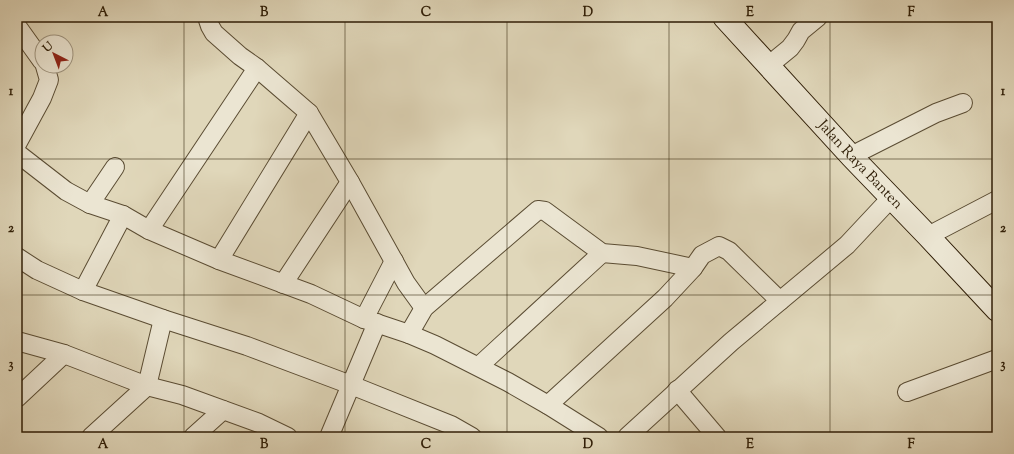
<svg xmlns="http://www.w3.org/2000/svg" width="1014" height="454" viewBox="0 0 1014 454" font-family="'Sorts Mill Goudy',serif">
<style>
.lines{fill:none;stroke-linecap:round;stroke-linejoin:round}
.street-casing{stroke:#5a4c33;stroke-width:20}
.secondary-casing{stroke:#2e1d06;stroke-width:24}
.street{stroke:#ebe5d2;stroke-width:18}
.secondary{stroke:#ebe5d2;stroke-width:22}
.grid{fill:none;stroke:#2e1d06;stroke-width:1;stroke-opacity:0.55}
.labels{text-anchor:middle;dominant-baseline:central;stroke-width:4;stroke-linejoin:round;paint-order:stroke}
.street-label{font-size:15px;fill:#2e1d06;stroke:#ebe5d2}
.neatline{fill:none;stroke:#2e1d06;stroke-width:1.5}
.grid-label{font-size:13px;text-anchor:middle;font-weight:bold;fill:#2e1d06}
</style>
<rect width="100%" height="100%" fill="#e0d7ba"/>
<filter id="stains"><feTurbulence type="fractalNoise" baseFrequency=".005" numOctaves="4"/><feColorMatrix values="0 0 0 0 .2 0 0 0 0 .09 0 0 0 0 .02 0 0 0 .5 -.17"/></filter>
<radialGradient id="worn" r=".72"><stop offset=".6" stop-color="#630" stop-opacity="0"/><stop offset="1" stop-color="#630" stop-opacity=".3"/></radialGradient>
<g class="lines">
<defs>
<g id="street">
<polyline points="207,17 210,26 214,33 240,56 257,68 309,113 350,182 283,284"/>
<polyline points="17,26 42,61"/>
<polyline points="768,66 790,48 796,40 801,31 818,17"/>
<polyline points="17,144 42,98 49,80 45,66"/>
<polyline points="17,153 66,191 90,204 123,215 149,230 219,260 311,294 364,319 409,334 435,345 508,382 548,405 599,437"/>
<polyline points="851,156 936,113 963,103"/>
<polyline points="350,182 406,283 424,308"/>
<polyline points="90,204 115,167"/>
<polyline points="149,230 257,68"/>
<polyline points="928,236 997,200"/>
<polyline points="17,257 37,270 83,291 163,319 247,346 351,385 451,425 472,437"/>
<polyline points="219,260 309,113"/>
<polyline points="693,268 702,255 719,246 729,251 780,301"/>
<polyline points="83,291 123,215"/>
<polyline points="364,319 394,261"/>
<polyline points="409,334 424,308 538,210 545,211 602,253 637,256 693,268 665,298 548,405"/>
<polyline points="17,341 64,354 147,386 182,395 259,423 288,437"/>
<polyline points="479,366 602,253"/>
<polyline points="677,390 717,437"/>
<polyline points="907,392 997,359"/>
<polyline points="17,398 64,354"/>
<polyline points="91,437 147,386 163,319"/>
<polyline points="193,437 223,410"/>
<polyline points="329,437 377,323"/>
<polyline points="627,437 731,342 847,245 891,198"/>
</g>
<g id="secondary">
<path id="s1" d="M724 17 851 156 928 236 997 310"/>
</g>
</defs>
<use href="#street" class="street-casing"/>
<use href="#secondary" class="secondary-casing"/>
<use href="#street" class="street"/>
<use href="#secondary" class="secondary"/>
</g>
<path class="grid" d="M184 17V437M345 17V437M507 17V437M669 17V437M830 17V437M17 159H997M17 295H997"/>
<g class="labels">
<g class="street-label">
<text stroke="none"><textPath href="#s1" startOffset="201">Jalan Raya Banten</textPath></text>
</g>
</g>
<rect width="1014" height="454" fill="none" stroke="#e0d7ba" stroke-width="44"/>
<g transform="translate(54 54) rotate(318)"><circle r="19" fill="#ebe5d2" stroke="#9f9580"/>
<path d="M0-3L7 15L0 10L-7 15Z" fill="#8f2418"/>
<text y="-6" font-size="11" font-weight="bold" text-anchor="middle" fill="#2e1d06">U</text>
</g>
<rect x="22" y="22" width="970" height="410" class="neatline"/>
<g class="grid-label">
<text x="103" y="16">A</text>
<text x="264" y="16">B</text>
<text x="426" y="16">C</text>
<text x="588" y="16">D</text>
<text x="750" y="16">E</text>
<text x="911" y="16">F</text>
<text x="11" y="95">1</text>
<text x="1003" y="95">1</text>
<text x="11" y="232">2</text>
<text x="1003" y="232">2</text>
<text x="11" y="368">3</text>
<text x="1003" y="368">3</text>
<text x="103" y="448">A</text>
<text x="264" y="448">B</text>
<text x="426" y="448">C</text>
<text x="588" y="448">D</text>
<text x="750" y="448">E</text>
<text x="911" y="448">F</text>
</g>
<rect width="100%" height="100%" filter="url(#stains)"/>
<rect width="100%" height="100%" fill="url(#worn)"/>
</svg>
